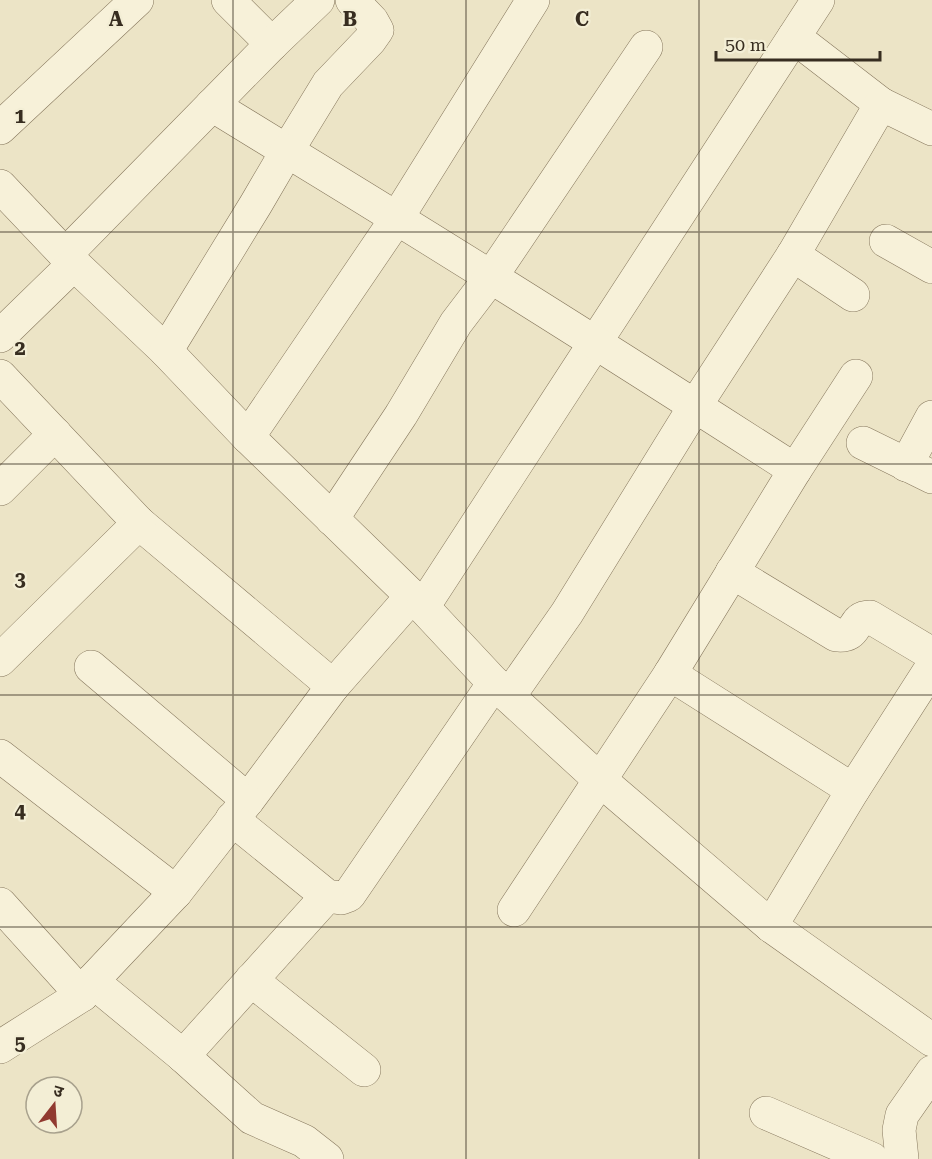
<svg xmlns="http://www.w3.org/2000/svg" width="932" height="1159" viewBox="0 0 932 1159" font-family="'Roboto Serif','Noto Sans Devanagari',serif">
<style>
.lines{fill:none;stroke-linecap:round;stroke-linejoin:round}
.minor-casing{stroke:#86775d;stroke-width:34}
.minor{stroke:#f7f1d9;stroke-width:33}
.grid{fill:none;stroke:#372d20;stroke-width:1.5;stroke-opacity:0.55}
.grid-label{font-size:20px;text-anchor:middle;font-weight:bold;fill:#372d20;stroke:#f3eed5;stroke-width:4.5;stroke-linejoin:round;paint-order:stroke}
</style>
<rect width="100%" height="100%" fill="#ece4c6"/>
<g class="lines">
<defs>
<g id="minor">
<polyline points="228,0 272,44"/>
<polyline points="794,37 881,104"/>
<polyline points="212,105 287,151 328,84 370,40 377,30 372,21 352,0"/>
<polyline points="0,128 137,0"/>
<polyline points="0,186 74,264 166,351 248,437 423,607 818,0"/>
<polyline points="886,241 932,267"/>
<polyline points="65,255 272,44 318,0"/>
<polyline points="793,255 853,295"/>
<polyline points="0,336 74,264"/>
<path d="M166 351 256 204 287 151C458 255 627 362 795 470L670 674 514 910"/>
<polyline points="0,376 139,523 333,686 412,596"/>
<polyline points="248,437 397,218 533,0"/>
<polyline points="863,443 932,477"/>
<polyline points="906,465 932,417"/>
<polyline points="795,470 856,376"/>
<polyline points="0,489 55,434"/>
<polyline points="332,519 401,415 456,323 491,277 646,47"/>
<path d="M732 572 836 635C860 638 850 617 870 617L932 654"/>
<polyline points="0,660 139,523"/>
<polyline points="91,667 248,800 333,686"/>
<polyline points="670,674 853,790"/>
<polyline points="494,683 599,779 771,926 932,1040"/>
<polyline points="509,696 567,613 695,406 793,255 881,104 932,129"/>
<polyline points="0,756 176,892 247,801"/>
<polyline points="232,819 327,896 341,898 349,895 494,683 423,607"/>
<polyline points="0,904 82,995 92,981 176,892"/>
<polyline points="771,926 853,790 932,667"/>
<polyline points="251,980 364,1070"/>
<polyline points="92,981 183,1056 327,896"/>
<polyline points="0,1047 82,995"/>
<polyline points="183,1056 252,1118 304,1141 327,1159"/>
<polyline points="766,1113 872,1159"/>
<polyline points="902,1159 899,1130 902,1115 932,1072"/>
</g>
</defs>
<use href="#minor" class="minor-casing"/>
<use href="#minor" class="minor"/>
</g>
<path class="grid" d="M233 0V1159M466 0V1159M699 0V1159M0 232H932M0 464H932M0 695H932M0 927H932"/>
<g class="grid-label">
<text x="116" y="26">A</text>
<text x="350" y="26">B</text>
<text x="582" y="26">C</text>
<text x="20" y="123">1</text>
<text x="20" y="355">2</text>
<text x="20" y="586">3</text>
<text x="20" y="818">4</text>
<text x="20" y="1050">5</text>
</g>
<g transform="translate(54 1105) rotate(17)"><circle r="28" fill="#f3eed5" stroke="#a8a18d" stroke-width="1.5"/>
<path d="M0-4.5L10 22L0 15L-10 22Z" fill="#913a30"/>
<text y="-9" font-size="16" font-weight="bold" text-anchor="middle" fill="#372d20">उ</text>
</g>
<path d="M716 51v9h164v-9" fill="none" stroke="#372d20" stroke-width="3"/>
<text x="725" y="51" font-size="18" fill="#372d20" stroke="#f3eed5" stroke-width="4.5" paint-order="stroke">50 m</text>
</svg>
